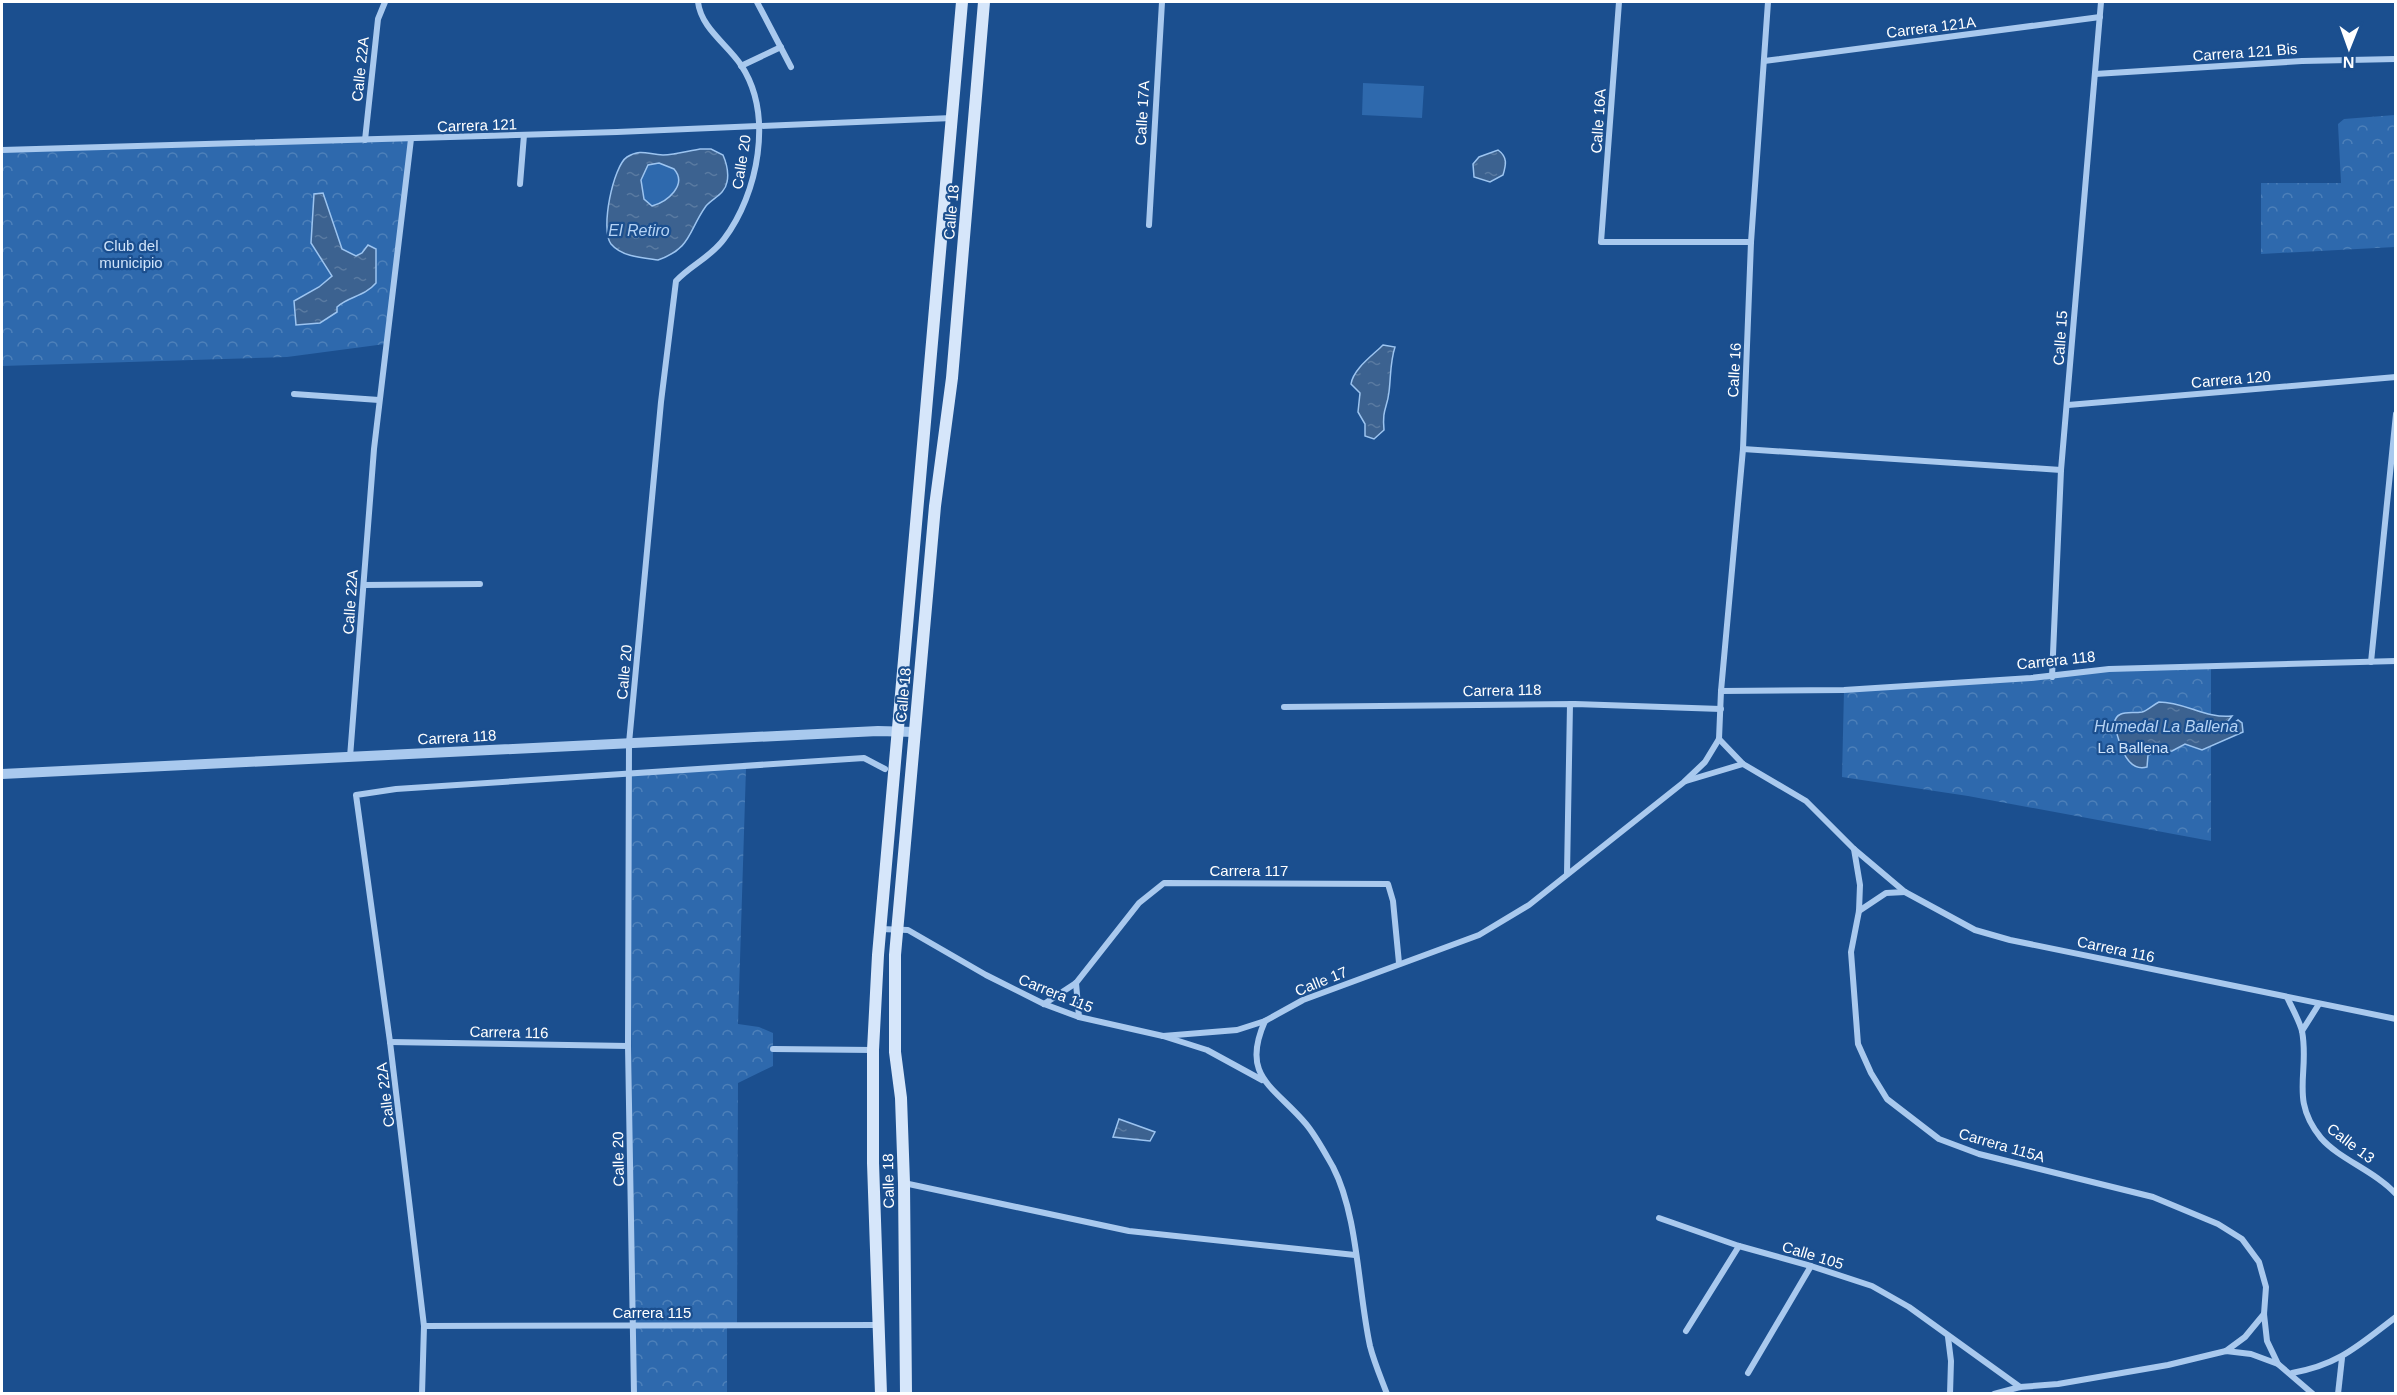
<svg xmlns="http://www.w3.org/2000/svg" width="2397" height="1395" viewBox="0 0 2397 1395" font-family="Arial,sans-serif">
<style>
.green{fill:#2e69ad}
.park{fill:url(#park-crowns)}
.water{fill:url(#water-ripples);stroke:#9cc4f0;stroke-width:1.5;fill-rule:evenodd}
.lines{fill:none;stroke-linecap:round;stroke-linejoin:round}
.minor{stroke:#a9c9ee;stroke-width:6}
.tertiary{stroke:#a9c9ee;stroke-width:10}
.secondary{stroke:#d6e6fa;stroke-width:12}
.labels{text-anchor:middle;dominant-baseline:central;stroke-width:4.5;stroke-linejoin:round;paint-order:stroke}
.street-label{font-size:15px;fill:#fff;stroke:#1b4f8f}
.park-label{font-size:15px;fill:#cfe3fa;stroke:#1b4f8f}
.water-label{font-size:16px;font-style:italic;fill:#b5d3f5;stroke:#1b4f8f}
</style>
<defs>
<pattern id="park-crowns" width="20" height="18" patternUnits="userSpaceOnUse" patternTransform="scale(1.5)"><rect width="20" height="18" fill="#2e69ad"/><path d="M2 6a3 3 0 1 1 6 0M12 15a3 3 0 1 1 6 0" fill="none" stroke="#4d80b9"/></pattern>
<pattern id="water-ripples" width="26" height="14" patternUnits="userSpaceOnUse" patternTransform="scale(1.5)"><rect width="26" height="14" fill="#3c6290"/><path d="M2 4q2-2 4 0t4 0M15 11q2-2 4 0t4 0" fill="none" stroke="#597aa1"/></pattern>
</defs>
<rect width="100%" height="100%" fill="#1b4f8f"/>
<g class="green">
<polygon points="1363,83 1424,86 1422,118 1362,115"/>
<path d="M659 163 674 169C688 185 667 201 652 207L644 200 641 180 648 165Z"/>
</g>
<g class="park">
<polygon points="2395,115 2395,247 2261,254 2261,183 2341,183 2338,124 2344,119"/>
<polygon points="411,139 385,344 287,357 2,366 2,150"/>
<polygon points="2211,665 2211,841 1968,796 1842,777 1844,690 2109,669"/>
<polygon points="746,768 738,1024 759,1027 773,1033 773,1066 738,1083 737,1324 727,1324 727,1393 634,1393 629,774"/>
</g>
<g class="water">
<path d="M700 149H711L723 155C726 162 729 173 727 182 725 194 713 198 706 206 688 231 692 248 658 260 643 258 622 257 611 244 600 230 613 166 627 157 641 148 649 155 663 155 675 155 688 151 700 149ZM659 163 674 169C688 185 667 202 652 206L644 199 641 180 648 165Z"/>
<path d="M1498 150C1508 157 1506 165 1503 175L1490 182 1474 177 1473 164 1479 157Z"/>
<path d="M323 193 342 249 356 256 362 253 368 245 376 249V283C364 297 349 296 337 307V312L320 323 296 325 294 301 319 287 332 276 311 243 314 194Z"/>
<path d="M1383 345 1395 347C1390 362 1391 376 1389 392 1387 409 1382 409 1384 430L1374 439 1365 436V424L1358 412 1360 393 1351 384C1353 369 1373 355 1383 345Z"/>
<path d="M2159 702C2185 702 2206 719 2232 716L2225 725H2231L2238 720 2242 723 2243 732 2202 750 2185 744 2172 751 2151 754 2148 755 2147 767C2125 773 2119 740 2114 724 2116 709 2130 714 2142 712 2147 711 2153 705 2159 702Z"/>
<polygon points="1119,1119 1155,1132 1150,1141 1113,1137"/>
</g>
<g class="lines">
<g class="minor">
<polyline points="757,2 791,67"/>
<polyline points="1619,2 1601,242 1751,242"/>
<polyline points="1764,61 2100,17"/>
<polyline points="741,66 781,47"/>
<polyline points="2095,74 2302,61 2396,59"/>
<polyline points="365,140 378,19 385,2"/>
<polyline points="2,150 617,132 952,118"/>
<polyline points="520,184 524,135"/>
<polyline points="1149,225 1162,2"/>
<polyline points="294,394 379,400"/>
<polyline points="2068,405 2396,377"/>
<polyline points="1743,449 2061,470"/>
<polyline points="364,585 480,584"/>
<polyline points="2371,662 2396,414"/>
<polyline points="2052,677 2061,470 2101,2"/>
<polyline points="1721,691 1844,690 2031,678 2109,669 2396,661"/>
<polyline points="1284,707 1575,704 1721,709"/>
<polyline points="1719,739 1743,764 1806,801 1854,849 1905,892 1975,930 2010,940 2396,1019"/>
<polyline points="1719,739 1721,691 1743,449 1751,242 1768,2"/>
<polyline points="350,757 374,449 411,139"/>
<polyline points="1686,781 1743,764"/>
<polyline points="1854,849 1860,885 1859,911 1851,952 1858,1044 1871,1073 1887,1099 1939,1139 1979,1154 2153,1197 2218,1224 2242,1239 2259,1262 2266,1287 2264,1314 2267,1341 2278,1364"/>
<polyline points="1567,874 1570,704"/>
<polyline points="1859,911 1886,893 1905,892"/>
<polyline points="880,929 908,930 986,975 1044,1004 1079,1017 1163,1036 1207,1050 1262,1080"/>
<polyline points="1076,983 1079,1017"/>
<path d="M2287 997C2292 1008 2299 1020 2302 1031 2310 1073 2289 1099 2321 1138 2339 1159 2375 1171 2396 1194"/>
<polyline points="1044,1004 1076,983 1139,903 1164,883 1388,884 1393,901 1399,963"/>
<path d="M1265 1021C1240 1077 1274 1086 1306 1124 1316 1136 1325 1153 1333 1167 1358 1215 1358 1291 1370 1346 1374 1362 1381 1378 1387 1394"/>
<polyline points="2302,1031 2319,1004"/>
<polyline points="1163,1036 1237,1030 1265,1021 1303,1000 1479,935 1529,905 1684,782 1705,762 1719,739"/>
<polyline points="390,1042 628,1046"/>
<polyline points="773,1049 873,1050"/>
<polyline points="904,1183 1129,1231 1355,1255"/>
<polyline points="1659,1218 1739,1246 1811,1266 1872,1286 1909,1307 2020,1387"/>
<polyline points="424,1326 880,1325"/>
<polyline points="1686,1331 1739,1246"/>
<polyline points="1948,1337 1951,1361 1950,1394"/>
<polyline points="2226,1351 2245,1337 2264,1314"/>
<polyline points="1748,1373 1811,1266"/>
<path d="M2292 1373C2339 1365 2359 1345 2396 1317"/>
<polyline points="422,1394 424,1326 390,1042 356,795 396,789 864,758 885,769"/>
<path d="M634 1394 628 1046 629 743 661 402 676 281C691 265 711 257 724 239 758 194 774 115 741 65 727 44 701 28 698 2"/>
<polyline points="1994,1394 2020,1387 2058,1384 2168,1365 2226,1351 2251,1354 2278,1364 2313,1394"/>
<polyline points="2338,1394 2342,1358"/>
</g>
<polyline class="tertiary" points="2,774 878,731 915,732"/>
<g class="secondary">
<polyline points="881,1394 873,1163 873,1050 878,955 962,2"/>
<polyline points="906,1394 904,1183 901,1098 895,1052 895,955 935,506 952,378 984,2"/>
</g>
</g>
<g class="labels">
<g class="street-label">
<text transform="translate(1931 27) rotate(-7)">Carrera 121A</text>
<text transform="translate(2245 52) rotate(-4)">Carrera 121 Bis</text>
<text transform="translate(360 69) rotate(-84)">Calle 22A</text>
<text transform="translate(1142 113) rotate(-87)">Calle 17A</text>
<text transform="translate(1598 121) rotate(-86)">Calle 16A</text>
<text transform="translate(477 125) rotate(-2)">Carrera 121</text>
<text transform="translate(741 162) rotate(-81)">Calle 20</text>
<text transform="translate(951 212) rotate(-85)">Calle 18</text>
<text transform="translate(2060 338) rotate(-86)">Calle 15</text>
<text transform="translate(1734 370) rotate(-87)">Calle 16</text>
<text transform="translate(2231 379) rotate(-5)">Carrera 120</text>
<text transform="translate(350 602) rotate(-86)">Calle 22A</text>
<text transform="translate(2056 660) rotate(-6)">Carrera 118</text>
<text transform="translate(624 672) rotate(-85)">Calle 20</text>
<text transform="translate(1502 690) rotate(-1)">Carrera 118</text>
<text transform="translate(903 695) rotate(-85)">Calle 18</text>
<text transform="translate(457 737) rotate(-3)">Carrera 118</text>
<text x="1249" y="870">Carrera 117</text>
<text transform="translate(2116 949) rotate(12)">Carrera 116</text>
<text transform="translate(1321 981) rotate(-22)">Calle 17</text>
<text transform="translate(1056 993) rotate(22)">Carrera 115</text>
<text transform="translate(509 1032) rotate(1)">Carrera 116</text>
<text transform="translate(385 1095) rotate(-97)">Calle 22A</text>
<text transform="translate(2351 1143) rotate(37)">Calle 13</text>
<text transform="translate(2002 1145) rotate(16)">Carrera 115A</text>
<text transform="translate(618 1159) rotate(-91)">Calle 20</text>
<text transform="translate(888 1181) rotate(-91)">Calle 18</text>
<text transform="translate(1813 1255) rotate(17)">Calle 105</text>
<text x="652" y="1312">Carrera 115</text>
</g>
<g class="park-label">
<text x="131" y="245">Club del<tspan x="131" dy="17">municipio</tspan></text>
<text x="2133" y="747">La Ballena</text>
</g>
<g class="water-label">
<text x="639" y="230">El Retiro</text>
<text x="2166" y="726">Humedal La Ballena</text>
</g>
</g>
<rect width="2397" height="1395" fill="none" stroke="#ffffff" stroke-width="6"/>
<g transform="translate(2349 48) rotate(181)" stroke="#1b4f8f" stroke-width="4.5" paint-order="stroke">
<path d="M0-4.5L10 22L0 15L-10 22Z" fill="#ffffff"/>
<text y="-9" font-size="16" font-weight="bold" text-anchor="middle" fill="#ffffff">N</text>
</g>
</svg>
